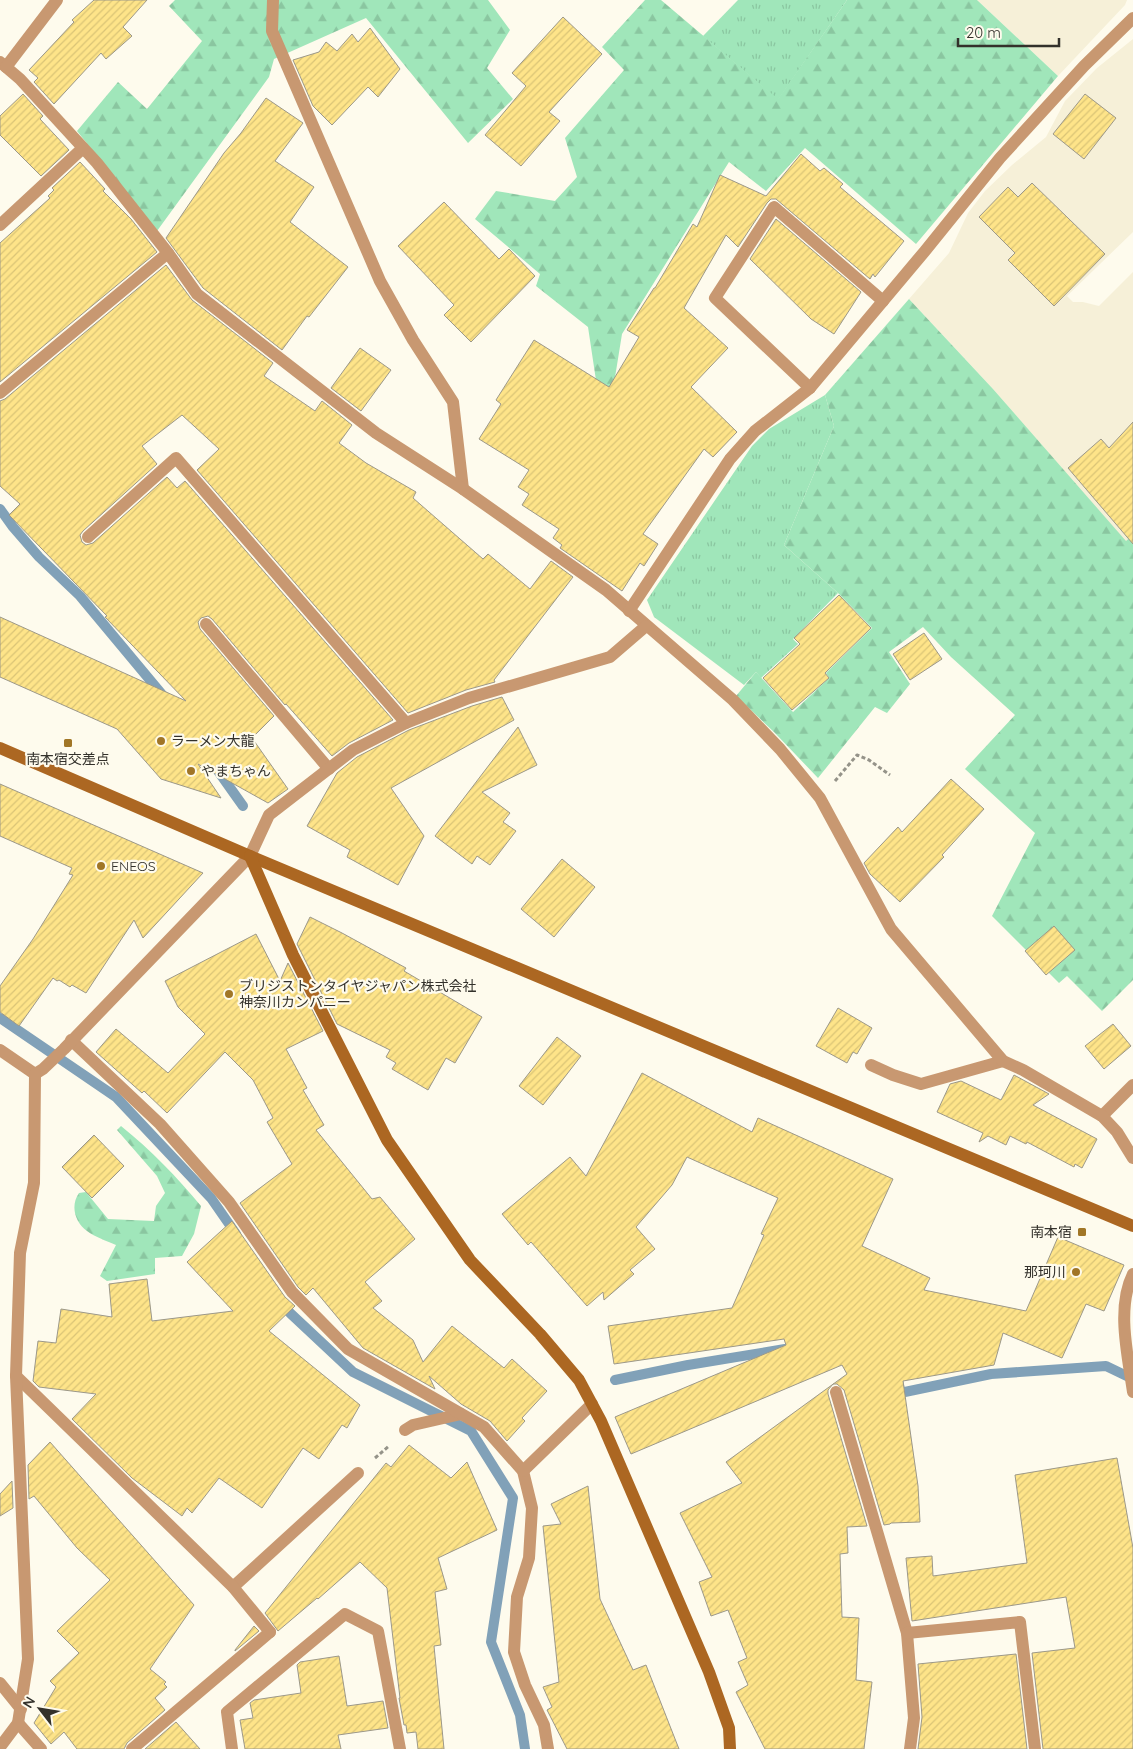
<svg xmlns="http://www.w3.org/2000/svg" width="1133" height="1749" viewBox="0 0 1133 1749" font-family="Quicksand,'Noto Sans JP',sans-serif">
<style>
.built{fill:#f6f0d8}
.grass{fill:url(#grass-tufts)}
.forest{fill:url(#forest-firs)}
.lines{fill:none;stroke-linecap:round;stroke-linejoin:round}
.stream{stroke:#81a1b8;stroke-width:10}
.building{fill:url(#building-hatch);stroke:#9c9889}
.path{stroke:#959389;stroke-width:3;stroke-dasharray:4 2.5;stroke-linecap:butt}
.lane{stroke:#c89871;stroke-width:12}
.street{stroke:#c89871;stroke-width:12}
.secondary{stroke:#ac6722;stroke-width:12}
.poi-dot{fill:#a17626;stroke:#fefbed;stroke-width:2}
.labels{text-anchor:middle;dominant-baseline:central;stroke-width:4.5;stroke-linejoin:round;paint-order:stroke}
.poi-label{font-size:14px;fill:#33312b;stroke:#fefbed;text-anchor:start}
</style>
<defs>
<pattern id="grass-tufts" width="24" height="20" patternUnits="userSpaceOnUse" patternTransform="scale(1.25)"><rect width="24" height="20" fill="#a0e6ba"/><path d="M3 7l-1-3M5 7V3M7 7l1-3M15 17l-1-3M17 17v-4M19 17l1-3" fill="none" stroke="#8ac6a0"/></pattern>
<pattern id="forest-firs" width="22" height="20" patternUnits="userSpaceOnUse" patternTransform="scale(1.25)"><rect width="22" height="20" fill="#a0e6ba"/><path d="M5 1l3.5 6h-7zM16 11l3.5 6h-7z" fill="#8ac6a0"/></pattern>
<pattern id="building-hatch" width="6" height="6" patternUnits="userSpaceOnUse" patternTransform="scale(1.25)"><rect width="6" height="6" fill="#fee489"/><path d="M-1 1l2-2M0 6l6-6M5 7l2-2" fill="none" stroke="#dac476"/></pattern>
</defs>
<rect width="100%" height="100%" fill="#fefbed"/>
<g class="built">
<polygon points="977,0 1127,0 1125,5 1058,76"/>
<polygon points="1133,39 1133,232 1067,296 1073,302 1083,302 1099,306 1133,272 1133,535 1126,542 993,389 909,299 949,253 968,213 985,191 1012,165 1046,137 1065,101 1097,68"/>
</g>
<g class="grass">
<polygon points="738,0 847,0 778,100 703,36"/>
<polygon points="825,395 834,426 784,545 838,593 793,639 798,644 761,678 756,672 744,685 654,617 647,600 752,446 769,429"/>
</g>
<g class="forest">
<polygon points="175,0 488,0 510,30 487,68 513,99 468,143 366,18 274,59 269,77 157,231 77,131 118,82 147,109 202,41 169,6"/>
<polygon points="645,0 661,0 778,99 847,0 977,0 1058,76 916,244 805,148 766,191 729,162 622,334 612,396 597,387 588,327 536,286 540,274 475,219 496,191 555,201 577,177 565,138 624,70 602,47"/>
<polygon points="909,299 993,389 1126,541 1133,535 1133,980 1102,1011 1067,976 1059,983 992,916 1035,833 965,769 1015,715 951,657 923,627 889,652 910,684 887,713 875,707 818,778 774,732 736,696 756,672 793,712 829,678 826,673 872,628 838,593 784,545 834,426 825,395"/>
<path d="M121 1126C151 1150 177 1177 201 1206L194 1234 182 1256 155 1258V1274L107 1281 100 1276 116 1245C107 1241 95 1237 87 1231 75 1222 70 1206 79 1193L86 1192 108 1219 154 1221 156 1206 165 1193 157 1176 117 1130Z"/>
</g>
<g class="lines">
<g class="stream">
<polyline points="0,509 13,527 39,557 80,596 165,698"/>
<polyline points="216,768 243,806"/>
<polyline points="0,1018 116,1097 211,1198 236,1234"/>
<polyline points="282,1302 290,1313 353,1372 471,1431 513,1498 491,1642 520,1715 525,1749"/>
<polyline points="615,1380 688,1365 785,1349"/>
<polyline points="899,1384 900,1393 991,1374 1106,1366 1133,1379"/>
</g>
</g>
<g class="building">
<polygon points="94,0 147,0 123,27 132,36 106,59 101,53 54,104 34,82 38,78 29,70 74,22 72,20"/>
<polygon points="563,17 602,54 549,112 560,121 521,166 485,135 526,86 512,73"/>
<polygon points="370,28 400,69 378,97 368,87 332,125 313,106 293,60 319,52 326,42 337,51 352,34 358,42"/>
<polygon points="23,94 43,116 40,119 69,150 41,176 0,135 0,116"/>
<polygon points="1085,94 1116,118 1084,159 1053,134"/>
<polygon points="266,98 303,123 275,161 314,187 290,222 348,267 309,317 307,316 282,350 203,288 166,238 224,153 241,133"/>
<polygon points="801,154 820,171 824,168 843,184 840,187 904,241 875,277 873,274 870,279 776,199 771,199 767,203 738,247 726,235 684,308 728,348 691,387 737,432 713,457 704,449 643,534 658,544 644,566 640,563 622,591 560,548 562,545 553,538 559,529 522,505 529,494 518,487 529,470 479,439 501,404 496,400 534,340 609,387 639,337 627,330 654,288 655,288 693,224 697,227 720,175 766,196"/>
<polygon points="80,162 105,189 103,191 131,219 157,252 0,382 0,243 50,198 48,196 54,190 52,188"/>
<polygon points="1032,183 1105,254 1054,306 1008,260 1015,253 979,217 1008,187 1018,197"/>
<polygon points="444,202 499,259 509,249 535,276 471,342 444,315 454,305 398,246"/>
<polygon points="776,219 861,292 834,334 811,319 750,259"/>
<polygon points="166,265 192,300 273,363 264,376 315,411 322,401 352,425 339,443 366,463 416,492 413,498 483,559 488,554 530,589 551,561 573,577 494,680 495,682 466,690 408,713 197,470 219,449 182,415 142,446 157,464 83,531 80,535 82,542 86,545 93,543 167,477 177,488 185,481 393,720 349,743 332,756 286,704 285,705 212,619 208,616 201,618 198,622 200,629 274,716 252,738 288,789 268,803 198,764 221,798 161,779 117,729 0,677 0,617 186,701 105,617 107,616 9,515 20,504 0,486 0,401 5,399"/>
<polygon points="360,348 391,370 361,411 331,388"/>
<polygon points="1133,422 1133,544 1068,468 1101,439 1109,448"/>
<polygon points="839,595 871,628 825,673 829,678 792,710 763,678 800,644 794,638"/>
<polygon points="924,633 942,659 910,680 893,654"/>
<polygon points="502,697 514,720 391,788 424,836 398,885 347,857 350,850 307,826 337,773 357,757 409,730 472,706"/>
<polygon points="518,727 537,765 482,792 510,813 503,822 516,831 490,865 477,856 472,864 435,836"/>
<polygon points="951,779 984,809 942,855 944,857 900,902 870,874 864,863 898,827 902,832"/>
<polygon points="0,784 203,873 143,938 134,920 86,993 72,985 70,987 59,980 57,981 53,978 19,1026 0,1012 0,986 33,939 73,875 69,874 72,868 0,836"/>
<polygon points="562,859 595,887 554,937 521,909"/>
<polygon points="310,917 342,933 406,968 404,971 482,1017 455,1063 446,1058 428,1090 392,1069 396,1063 386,1057 390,1050 337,1024 297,944"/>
<polygon points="1054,926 1075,950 1046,975 1025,951"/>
<polygon points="256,934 280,981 288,963 323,1031 286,1049 307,1088 303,1090 324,1125 316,1130 372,1199 380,1197 415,1239 365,1282 382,1301 373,1308 413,1340 423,1362 452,1326 504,1368 512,1359 547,1391 522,1418 525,1421 507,1441 490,1421 461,1404 429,1376 435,1389 363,1348 313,1288 306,1295 298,1287 240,1203 292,1164 267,1122 273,1118 253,1080 225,1052 167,1113 144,1091 142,1093 96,1052 116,1029 168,1073 205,1034 178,1007 165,981"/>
<polygon points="838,1008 872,1028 857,1054 853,1052 847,1063 816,1046"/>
<polygon points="1113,1024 1131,1046 1104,1069 1085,1046"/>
<polygon points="557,1037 581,1056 543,1105 519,1086"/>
<polygon points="642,1073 752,1132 758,1118 893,1179 862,1246 930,1278 924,1290 1026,1311 1058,1237 1124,1265 1104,1311 1086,1304 1062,1358 1003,1333 994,1365 903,1381 918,1486 920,1522 891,1523 890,1524 884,1525 844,1390 837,1384 833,1384 828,1390 828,1394 867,1526 847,1527 848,1553 840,1554 842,1617 859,1618 856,1680 872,1682 864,1749 765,1749 736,1692 748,1685 738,1662 747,1658 728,1610 711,1616 699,1582 712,1577 680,1513 742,1483 726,1462 847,1374 842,1365 631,1454 615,1417 786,1345 784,1339 614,1364 608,1326 732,1308 764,1235 761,1234 778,1198 687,1157 672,1185 636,1227 655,1249 630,1270 634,1274 604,1300 603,1292 587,1306 531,1242 528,1245 502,1214 570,1157 586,1176"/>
<polygon points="1014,1075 1049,1094 1033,1105 1097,1139 1082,1168 1075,1164 1074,1167 1027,1142 1026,1144 1010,1136 1006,1145 988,1136 979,1142 983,1133 937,1112 950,1084 961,1081 1001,1100"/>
<polygon points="94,1135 124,1166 92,1198 62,1167"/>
<polygon points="232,1221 285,1297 295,1306 269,1331 360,1405 347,1428 342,1425 319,1459 303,1448 262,1508 219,1478 192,1513 187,1508 182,1516 132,1478 72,1419 96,1394 39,1387 33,1381 38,1341 56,1343 61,1309 112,1317 109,1284 147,1279 152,1321 233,1311 187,1262"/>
<polygon points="50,1442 194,1605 150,1669 166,1682 164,1684 167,1687 155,1698 165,1710 127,1743 124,1749 77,1749 64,1732 51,1744 34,1723 56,1687 50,1681 79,1653 57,1631 110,1580 77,1548 34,1496 29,1499 28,1465"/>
<polygon points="409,1445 451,1478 467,1462 497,1530 438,1558 447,1589 435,1592 441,1645 434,1646 444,1749 418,1749 416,1732 407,1733 406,1725 404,1725 399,1698 400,1698 387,1588 360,1562 318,1599 317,1598 278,1631 265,1613 386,1463 391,1467"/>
<polygon points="1117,1458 1133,1548 1133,1749 1043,1749 1032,1653 1075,1648 1066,1597 912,1621 906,1558 932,1556 933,1576 1027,1563 1015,1475"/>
<polygon points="12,1481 13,1508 0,1516 0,1494"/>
<polygon points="588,1486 600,1599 633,1670 646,1665 679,1749 567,1749 547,1710 552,1707 543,1687 559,1682 543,1526 561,1524 551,1504"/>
<polygon points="254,1626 259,1631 235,1651 235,1650"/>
<polygon points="1016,1654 1027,1749 918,1749 922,1717 918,1664"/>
<polygon points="339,1656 347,1706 383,1701 388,1728 338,1735 341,1749 245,1749 240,1720 253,1718 250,1703 254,1700 301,1693 297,1665 300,1662"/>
<polygon points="176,1722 200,1749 145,1749"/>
</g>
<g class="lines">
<g class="path">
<polyline points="835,781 857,755 869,760 890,775"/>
<polyline points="375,1458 389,1446"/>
</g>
<g class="lane">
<polyline points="0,225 83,148"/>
<polyline points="206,624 329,769"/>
<polyline points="871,1065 893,1075 921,1084 1003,1061"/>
<polyline points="1102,1116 1133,1085"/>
<polyline points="405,1430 413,1425 461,1414"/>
<polyline points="233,1587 358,1473"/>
<polyline points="132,1749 270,1632"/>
</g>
<g class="street">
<polyline points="273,0 272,31 380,281 413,340 453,402 463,489"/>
<polyline points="0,62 20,79 97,163 168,253 197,294 376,433 463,489 606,590 733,700 780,749 820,798 891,929 1003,1061 1023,1070 1102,1116 1117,1132 1133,1158"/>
<polyline points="6,67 57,0"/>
<polyline points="810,388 715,298 774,207 883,301"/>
<polyline points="0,393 168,253"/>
<polyline points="88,537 176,458 406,723"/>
<polyline points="629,611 730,459 755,431 810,388 925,251 1000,158 1084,66 1133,18"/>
<polyline points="71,1040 160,1124 229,1202 292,1292 348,1349 484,1427 523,1471 532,1508 529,1558 517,1597 514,1652 525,1685 544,1725 548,1749"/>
<polyline points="0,1050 35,1074"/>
<polyline points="35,1074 43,1069 64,1049 250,856 269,815 353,750 406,723 469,698 610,657 646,626"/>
<path d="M1133 1274C1116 1308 1128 1356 1133 1392"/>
<polyline points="16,1376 233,1587 270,1632"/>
<polyline points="836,1392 907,1633 914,1718 910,1749"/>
<polyline points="523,1471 592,1404"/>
<polyline points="907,1633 1020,1622 1035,1749"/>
<polyline points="0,1683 21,1709"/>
<polyline points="18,1723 41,1749"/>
<polyline points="0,1747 18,1723 28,1659 16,1376 20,1253 34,1183 35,1074"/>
<polyline points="232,1749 227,1712 345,1614 378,1631 400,1749"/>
</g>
<g class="secondary">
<polyline points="0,748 250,856 1133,1226"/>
<polyline points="250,856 293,955 387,1140 470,1260 540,1334 579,1380 601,1421 709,1672 729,1728 730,1749"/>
</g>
</g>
<g class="poi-dot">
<circle cx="161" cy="741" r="5"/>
<rect x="63" y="738" width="10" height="10" rx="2.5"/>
<circle cx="191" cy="771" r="5"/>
<circle cx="101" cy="866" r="5"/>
<circle cx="229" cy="994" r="5"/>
<rect x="1077" y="1227" width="10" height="10" rx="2.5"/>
<circle cx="1076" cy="1272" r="5"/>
</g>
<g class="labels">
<g class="poi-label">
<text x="171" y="741">ラーメン大龍</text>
<text x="68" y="759" text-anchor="middle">南本宿交差点</text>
<text x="201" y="771">やまちゃん</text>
<text x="111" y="866">ENEOS</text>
<text x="239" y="986">ブリジストンタイヤジャパン株式会社<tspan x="239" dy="16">神奈川カンパニー</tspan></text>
<text x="1072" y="1232" text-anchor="end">南本宿</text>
<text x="1066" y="1272" text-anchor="end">那珂川</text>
</g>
</g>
<g transform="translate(40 1709) rotate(301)" stroke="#fefbed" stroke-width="4" paint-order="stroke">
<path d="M0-4L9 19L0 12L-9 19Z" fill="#33312b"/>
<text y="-8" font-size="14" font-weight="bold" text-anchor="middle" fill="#33312b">N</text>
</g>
<path d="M958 38v8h101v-8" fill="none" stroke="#33312b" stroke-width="2.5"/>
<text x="966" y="38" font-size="15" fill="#33312b" stroke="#fefbed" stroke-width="4" paint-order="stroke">20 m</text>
</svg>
